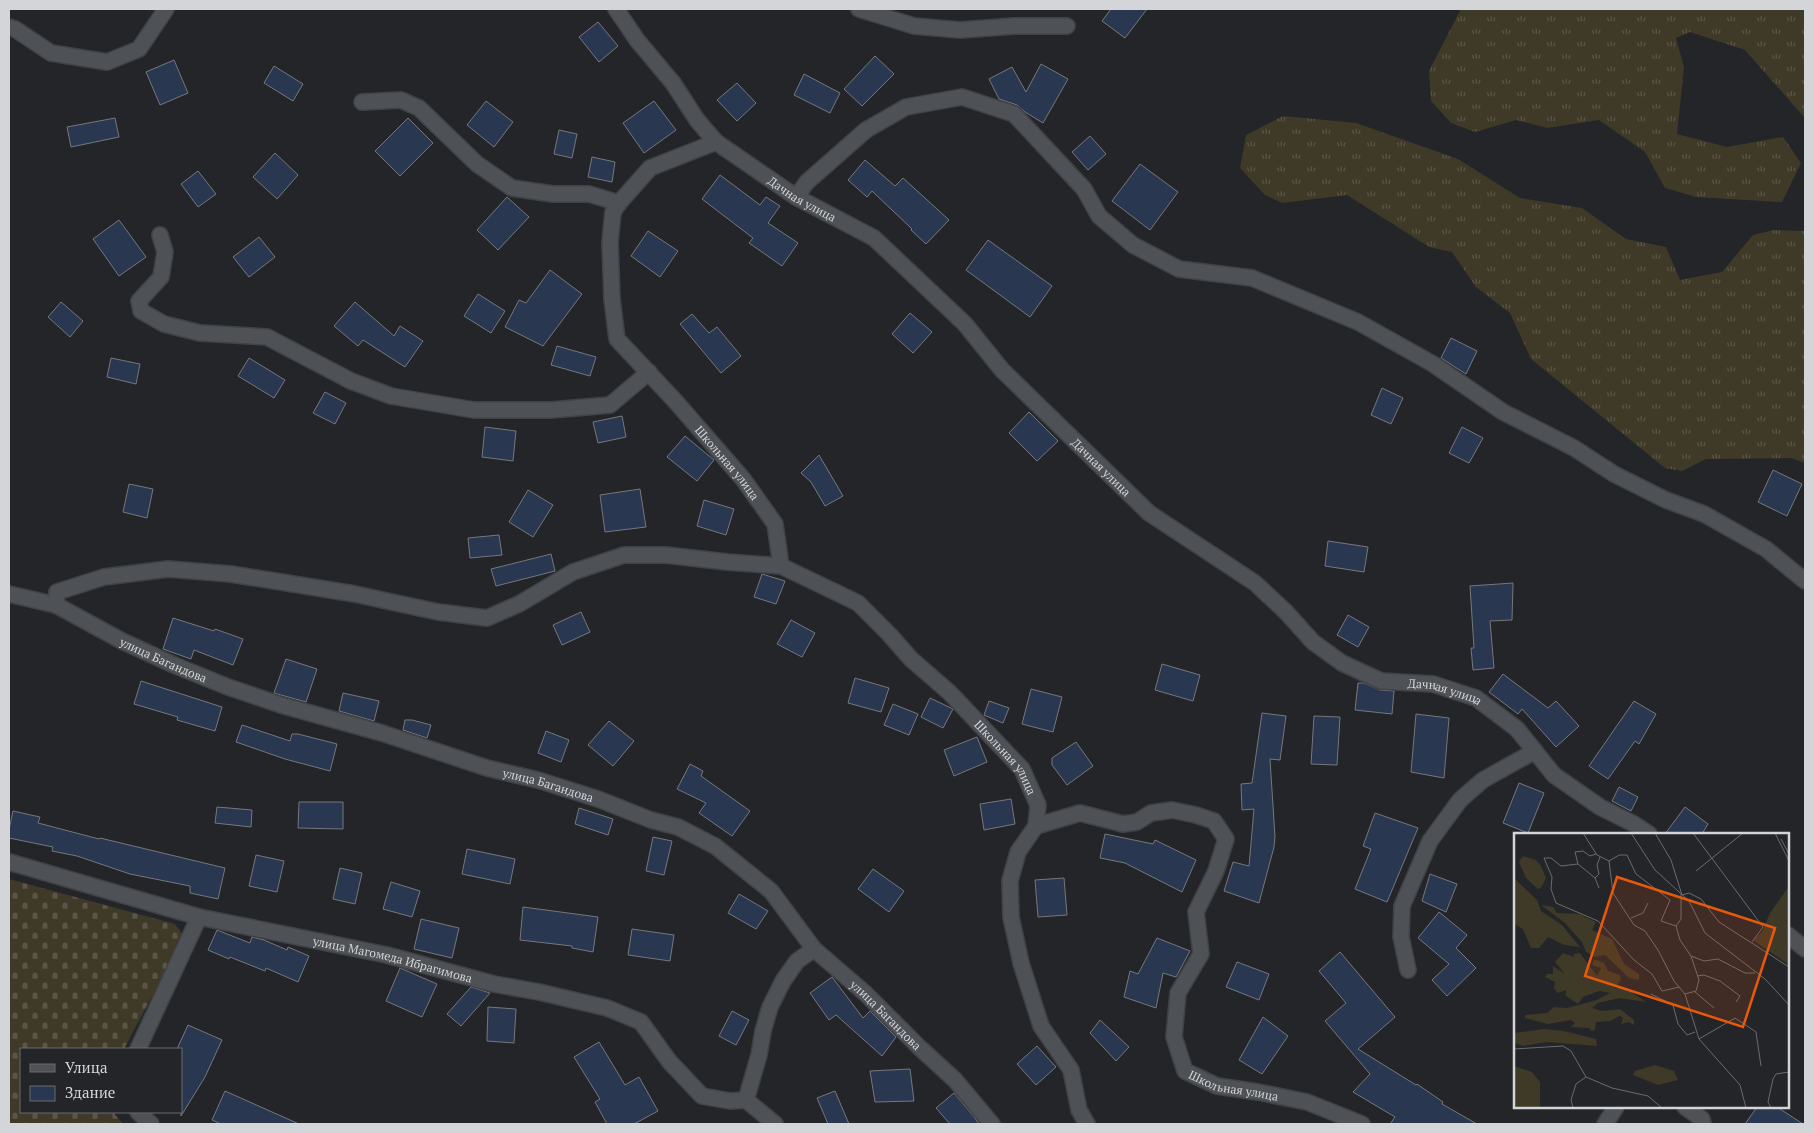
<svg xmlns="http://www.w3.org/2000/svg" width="1814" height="1133" viewBox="0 0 1814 1133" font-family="'PT Serif',serif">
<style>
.grass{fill:url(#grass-tufts)}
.cemetery{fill:url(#cemetery-stones)}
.building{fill:#293750;stroke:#75787c}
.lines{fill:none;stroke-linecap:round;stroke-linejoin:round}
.minor-casing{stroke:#404245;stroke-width:18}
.minor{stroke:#4e5155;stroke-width:15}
.labels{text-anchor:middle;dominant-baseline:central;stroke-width:4.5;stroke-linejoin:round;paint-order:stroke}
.street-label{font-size:12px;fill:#d4d5d8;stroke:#232528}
.inset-road{fill:none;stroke:#6a6b6e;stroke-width:1}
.view{fill:#e8590c;fill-opacity:0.15;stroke:#e8590c;stroke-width:2.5}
.inset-edge{fill:none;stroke:#d4d5d8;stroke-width:2.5}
</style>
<defs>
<pattern id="grass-tufts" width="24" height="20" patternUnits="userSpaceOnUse" patternTransform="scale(1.25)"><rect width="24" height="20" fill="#3f3927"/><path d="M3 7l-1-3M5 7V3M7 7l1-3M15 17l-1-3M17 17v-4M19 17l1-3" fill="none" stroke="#5a5546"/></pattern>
<pattern id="cemetery-stones" width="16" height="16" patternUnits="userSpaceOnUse" patternTransform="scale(1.25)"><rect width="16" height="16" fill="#3f3927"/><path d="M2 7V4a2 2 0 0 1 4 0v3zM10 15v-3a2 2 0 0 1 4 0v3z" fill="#5a5546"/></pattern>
</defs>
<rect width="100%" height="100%" fill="#232528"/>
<g class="grass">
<polygon points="1461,9 1805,9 1805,118 1745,50 1690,32 1676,38 1684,67 1677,134 1727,147 1783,137 1801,163 1782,202 1696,197 1665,188 1645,152 1599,120 1547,128 1516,120 1475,132 1451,123 1431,101 1429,71"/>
<polygon points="1283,116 1356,123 1458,159 1520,198 1582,208 1626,239 1666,247 1680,280 1722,272 1753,235 1774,230 1805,231 1805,463 1791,458 1706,459 1682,471 1665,468 1531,359 1510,313 1476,287 1452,252 1429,247 1347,195 1282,203 1265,195 1240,168 1246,135"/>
</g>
<polygon class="cemetery" points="9,879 175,924 184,936 124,1049 21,1049 21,1112 113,1112 123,1124 9,1124"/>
<g class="building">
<polygon points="1111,9 1147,9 1125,38 1102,21"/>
<polygon points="598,22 618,46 599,62 579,37"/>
<polygon points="875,56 894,74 862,106 844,89"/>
<polygon points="174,60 188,93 160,105 146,72"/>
<polygon points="1041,64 1068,79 1043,123 1025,112 1017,105 999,99 989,79 1012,67 1026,92"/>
<polygon points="274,66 303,84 293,101 264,83"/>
<polygon points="804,74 840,93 830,113 794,95"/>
<polygon points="737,83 756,103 737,121 717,100"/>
<polygon points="486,101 513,122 494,147 467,125"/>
<polygon points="654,101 676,130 644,153 623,123"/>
<polygon points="115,118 119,137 71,147 67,127"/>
<polygon points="408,118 433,143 400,176 375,151"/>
<polygon points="559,130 577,134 572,158 554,154"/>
<polygon points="1090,136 1106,154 1088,170 1072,152"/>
<polygon points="275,153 298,175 277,199 253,177"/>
<polygon points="592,157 615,162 612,182 588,177"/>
<polygon points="865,160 895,186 903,178 949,220 926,244 911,230 912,229 872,191 867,197 848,180"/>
<polygon points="1140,164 1178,192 1150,230 1112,201"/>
<polygon points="198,171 216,194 198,207 181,184"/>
<polygon points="720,175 760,205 766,197 780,206 768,223 798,243 782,266 749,243 753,238 702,199"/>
<polygon points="507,197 529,217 498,250 477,230"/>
<polygon points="119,220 146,257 119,276 93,239"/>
<polygon points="648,231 678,251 660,277 631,256"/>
<polygon points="259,237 275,257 249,277 233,257"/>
<polygon points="988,240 1052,286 1030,317 966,270"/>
<polygon points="550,270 582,294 543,346 505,327 519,300 526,303"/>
<polygon points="478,294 505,311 491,333 464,316"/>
<polygon points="61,302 83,321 70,337 48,317"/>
<polygon points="355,302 394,336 400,326 423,341 405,367 363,340 358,346 334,326"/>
<polygon points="910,313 932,332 913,353 892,334"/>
<polygon points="692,314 709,333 717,327 741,356 721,373 680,324"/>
<polygon points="1451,338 1477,351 1466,374 1441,358"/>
<polygon points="557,346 596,357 590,376 551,365"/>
<polygon points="111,358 140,364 136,384 107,377"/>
<polygon points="249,358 285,380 274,398 238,376"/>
<polygon points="1382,388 1403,398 1391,424 1371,415"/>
<polygon points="325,392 346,403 335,424 313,413"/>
<polygon points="1029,412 1058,441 1037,461 1009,433"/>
<polygon points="622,416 626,437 598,443 593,422"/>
<polygon points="485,427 516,431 513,461 482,457"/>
<polygon points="1462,427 1483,438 1469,463 1449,453"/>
<polygon points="685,436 714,460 697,481 667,457"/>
<polygon points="819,455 843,496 825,506 811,482 801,473"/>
<polygon points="1773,470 1802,484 1787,516 1758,502"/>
<polygon points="129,484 153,489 147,518 123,512"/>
<polygon points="640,489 646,527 605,532 600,495"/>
<polygon points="528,490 553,505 533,537 509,522"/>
<polygon points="704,500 734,509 726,535 697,526"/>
<polygon points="499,535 502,555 470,558 468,538"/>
<polygon points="1328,541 1368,547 1364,572 1325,566"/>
<polygon points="551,554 555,571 496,586 491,569"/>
<polygon points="762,574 785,581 776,604 754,597"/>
<polygon points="1513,583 1512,620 1490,621 1494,668 1473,670 1471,648 1474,648 1470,586"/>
<polygon points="581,612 590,632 562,645 553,625"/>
<polygon points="1348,615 1369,627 1358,647 1337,635"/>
<polygon points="173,618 214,631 215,629 243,639 233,665 194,650 191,659 163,649"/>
<polygon points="791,620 815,633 802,657 777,644"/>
<polygon points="286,659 317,669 306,702 274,693"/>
<polygon points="1162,664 1200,675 1193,701 1155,690"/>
<polygon points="1503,674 1548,708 1556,701 1579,726 1556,747 1522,709 1518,714 1489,692"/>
<polygon points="855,678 889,688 881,712 848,703"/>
<polygon points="141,681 222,707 215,731 177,720 178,717 134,704"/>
<polygon points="1358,683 1364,683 1380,690 1394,691 1392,714 1355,710"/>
<polygon points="1031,689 1062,697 1053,732 1022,724"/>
<polygon points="343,693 379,701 374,721 339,711"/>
<polygon points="930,698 953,709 943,728 921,717"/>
<polygon points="989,701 1009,708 1003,723 984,715"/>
<polygon points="1634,701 1656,714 1639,744 1635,741 1608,779 1589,766"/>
<polygon points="893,704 918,714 909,735 884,725"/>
<polygon points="1262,713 1286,716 1280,760 1270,759 1275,837 1274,847 1259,903 1224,891 1233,862 1249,866 1254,809 1242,810 1241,784 1252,783"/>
<polygon points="1416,714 1449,718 1444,778 1411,772"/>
<polygon points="1314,716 1340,717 1337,765 1311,764"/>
<polygon points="405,720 412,720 431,725 427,738 403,730"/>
<polygon points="609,721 634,741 613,766 588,745"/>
<polygon points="242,725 290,741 292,734 298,734 337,744 330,771 285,759 236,742"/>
<polygon points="546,731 569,740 561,762 538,753"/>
<polygon points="977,737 987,762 954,776 944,750"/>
<polygon points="1076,742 1093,766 1067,785 1052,765 1052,758"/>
<polygon points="690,764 703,771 701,776 750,811 732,836 699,813 706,803 677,789"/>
<polygon points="1519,783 1544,793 1528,833 1503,823"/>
<polygon points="1619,787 1638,797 1631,811 1612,801"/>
<polygon points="1011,799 1015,824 984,830 980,804"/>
<polygon points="299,802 343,802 343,829 298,828"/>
<polygon points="217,807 252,810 251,827 215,823"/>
<polygon points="1685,807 1708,824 1702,834 1665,834"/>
<polygon points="579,808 613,819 608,835 575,824"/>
<polygon points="13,811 40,817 38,823 99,839 100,838 225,868 218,899 190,893 190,886 130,874 77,856 52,851 53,847 9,838 9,830"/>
<polygon points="1375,813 1418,828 1387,902 1355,889 1371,849 1363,846"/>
<polygon points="1105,834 1153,844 1155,840 1196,860 1182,892 1125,863 1100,858"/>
<polygon points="653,837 672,841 664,875 646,871"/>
<polygon points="467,849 515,859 510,884 462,874"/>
<polygon points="256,855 284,861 277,892 249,886"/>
<polygon points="340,868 362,873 355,904 333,899"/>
<polygon points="873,869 904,891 889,912 858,889"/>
<polygon points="1430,874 1457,884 1446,912 1422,901"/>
<polygon points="1064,878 1067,915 1038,917 1035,880"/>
<polygon points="391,882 420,891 412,917 383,909"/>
<polygon points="739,894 768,911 756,929 728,913"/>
<polygon points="523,907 598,917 593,952 572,948 572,946 520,940"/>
<polygon points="1439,912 1467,935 1456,948 1476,968 1447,996 1432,980 1449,964 1418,938"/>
<polygon points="421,919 459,928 452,958 414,949"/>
<polygon points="632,929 674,935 670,961 628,955"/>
<polygon points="217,930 250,943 252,937 264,940 287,950 288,947 309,956 298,982 266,968 265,971 230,957 229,959 208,950"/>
<polygon points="1157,938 1190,951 1176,977 1163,973 1156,1008 1124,997 1130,971 1138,974"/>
<polygon points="1340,952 1395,1017 1358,1049 1416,1085 1417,1084 1443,1102 1442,1104 1477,1124 1390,1124 1395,1117 1353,1092 1370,1074 1325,1021 1346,1003 1319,971"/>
<polygon points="1237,962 1269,974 1259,1000 1226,987"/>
<polygon points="400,968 437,984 422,1017 386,1001"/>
<polygon points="832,977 863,1018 870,1011 896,1037 882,1056 836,1015 829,1020 810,993"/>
<polygon points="471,987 490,993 461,1026 447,1014"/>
<polygon points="488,1007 516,1009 514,1043 487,1041"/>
<polygon points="732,1011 749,1020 736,1045 719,1036"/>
<polygon points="1263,1017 1288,1036 1262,1074 1239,1060"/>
<polygon points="1100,1020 1129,1047 1116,1061 1090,1033"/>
<polygon points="188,1025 222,1040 205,1077 181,1116 181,1049 177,1049"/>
<polygon points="599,1042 625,1085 639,1077 658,1111 634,1124 607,1124 595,1102 600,1099 574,1057"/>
<polygon points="1037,1046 1056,1067 1036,1085 1017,1064"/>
<polygon points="910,1069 914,1101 875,1102 870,1071"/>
<polygon points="225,1091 299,1124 221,1124 212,1120"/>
<polygon points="835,1091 849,1124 828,1124 817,1098"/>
<polygon points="954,1093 975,1118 979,1124 950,1124 936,1108"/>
<polygon points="1757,1107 1777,1107 1803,1124 1745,1124"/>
</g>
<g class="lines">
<defs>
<g id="minor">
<path id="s1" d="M616 9 637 40 673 83 697 120 716 142 796 197 874 238 965 324 1002 370 1149 513 1255 583 1286 612 1313 642 1342 663 1381 681 1433 684 1476 698 1517 729 1554 775 1600 807 1634 824 1649 834"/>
<polyline points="859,9 914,26 960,30 1014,26 1067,26"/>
<polyline points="9,27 15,29 51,53 107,62 139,49 166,9"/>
<polyline points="362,102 401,100 419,108 477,164 512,188 553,194 589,194 619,203"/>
<path id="s2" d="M716 142 650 168 619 203 613 212 610 242 612 299 617 339 676 402 743 479 775 524 781 566"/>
<polyline points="796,197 807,182 866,130 906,107 962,97 1014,114 1084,189 1099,216 1133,245 1179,269 1252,278 1358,322 1433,364 1503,412 1574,448 1614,474 1666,500 1704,514 1766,549 1805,581"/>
<polyline points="160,235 165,252 161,277 139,301 141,311 164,324 200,333 267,337 351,381 391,396 474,410 551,410 610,405 649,372"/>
<path id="s3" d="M9 594 56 605 122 641 174 665 228 687 281 705 382 733 487 768 538 780 598 799 651 820 678 827 715 846 771 891 814 949 866 994 920 1048 955 1080 992 1124"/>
<path id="s4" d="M56 605 57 592 104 577 168 569 231 574 355 594 438 612 487 618 519 604 573 572 624 555H666L727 562 781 566 858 603 889 634 911 659 950 693 1022 769 1038 805 1036 826 1080 813 1123 824 1137 822 1151 813 1172 810 1196 815 1214 821 1226 839 1216 871 1196 912 1201 954 1178 993 1174 1037 1185 1071 1217 1086 1258 1092 1307 1102 1362 1124"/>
<polyline points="1036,826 1018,852 1010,881 1011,917 1021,963 1041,1026 1071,1070 1079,1110 1087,1124"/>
<path id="s5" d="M9 862 199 917 387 955 494 984 539 992 607 1008 641 1022 669 1061 702 1096 730 1101 746 1100"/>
<polyline points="1788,935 1805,949"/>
<polyline points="1408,970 1401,937 1402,906 1430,841 1460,800 1483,780 1535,751"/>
<polyline points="138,1049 199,917"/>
<polyline points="746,1100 759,1055 763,1031 770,1007 783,981 797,961 814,949"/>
<polyline points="746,1100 775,1124"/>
<polyline points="1685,1107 1702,1119 1703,1124"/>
<polyline points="138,1112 151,1124"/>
<polyline points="1605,1124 1616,1107"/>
</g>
</defs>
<use href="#minor" class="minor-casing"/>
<use href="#minor" class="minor"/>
</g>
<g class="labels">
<g class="street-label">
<text stroke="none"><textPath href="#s1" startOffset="270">Дачная улица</textPath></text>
<text stroke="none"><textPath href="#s2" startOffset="422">Школьная улица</textPath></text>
<text stroke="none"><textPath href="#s1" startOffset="675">Дачная улица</textPath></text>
<text stroke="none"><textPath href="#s3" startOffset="169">улица Багандова</textPath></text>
<text stroke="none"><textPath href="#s1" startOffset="1095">Дачная улица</textPath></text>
<text stroke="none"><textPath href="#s4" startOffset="1059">Школьная улица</textPath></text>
<text stroke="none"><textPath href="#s3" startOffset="574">улица Багандова</textPath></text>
<text stroke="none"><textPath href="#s5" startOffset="396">улица Магомеда Ибрагимова</textPath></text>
<text stroke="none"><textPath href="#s3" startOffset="994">улица Багандова</textPath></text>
<text stroke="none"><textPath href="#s4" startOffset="1644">Школьная улица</textPath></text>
</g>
</g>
<g transform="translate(1514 833)">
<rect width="275" height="275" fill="#232528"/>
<path d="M27 72 39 74 43 80 65 81 82 89 78 97 98 106 110 131 125 141V147L115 145 91 122 81 124 72 119 68 109 51 90ZM49 120 61 124 59 121 66 120 83 143 87 135 78 132 80 126 90 130 94 138 106 142 107 147 100 155 110 154 132 169 105 165 84 170 78 175 88 178 106 176 120 187V192L115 189 107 191 109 185 106 183 96 188 82 189 81 197 77 198 75 195 57 194 61 190 57 187 34 191 11 185V182L33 180 40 174 53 175 83 167 96 160 85 158 69 164 64 171 52 163V157L44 160 40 155 41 149 31 144 33 141H39V133L51 141 41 129ZM141 232 160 238 164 247 144 252 119 242 121 238Z" fill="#3f3927"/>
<path d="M0 45 23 67 27 78 48 92 66 114 50 112 34 104 25 115H17L9 96 0 91ZM30 196 50 198 82 206 83 213 33 209 9 213 0 210V200ZM0 233 18 239 26 249V275H0Z" fill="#3f3927"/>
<path d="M9 23 22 27 27 33 32 45 27 55 24 56 12 45 5 29ZM275 53V132L239 107 248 99 256 80Z" fill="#3f3927"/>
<path class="inset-road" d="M69 0 83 22 95 28 99 60 120 92 131 98 144 117 160 148 171 161 185 206 226 252 232 275M117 0 141 37 175 68 191 100 251 146 275 172M141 0 157 27 168 62M179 0 249 94 238 109M261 0 275 28M267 6 275 21M95 28 105 22H113L122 41 156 67 147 88 162 93 166 107 177 123 190 128 204 126 231 140H241M64 31 47 33 37 25H30L38 44 37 56 42 70 84 88 120 127 138 141 148 158 165 154M182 38 229 0M81 45 64 31 61 19 69 18 76 23 82 21M85 55 81 45 85 41 83 32 86 24M168 62 175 60 187 66 205 89 275 134M117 85 129 80 134 70M162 93 167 86V61M183 143 190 142 206 148 226 163 222 169M181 159 200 175M137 161 159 172 164 191 173 202 181 199M171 161 182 158 185 147 177 123M185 206 221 185 242 199 247 233M0 216 49 213 57 218 72 244M59 275 57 267 62 251 72 244 98 255 134 263 148 275M257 275 254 269 259 246 262 241 275 239"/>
<path class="view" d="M103 44 261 95 229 194 71 143Z"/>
<rect width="275" height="275" class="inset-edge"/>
</g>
<rect width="1814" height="1133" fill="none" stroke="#d4d5d8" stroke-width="20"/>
<rect x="20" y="1048" width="162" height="65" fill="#232528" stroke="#6a6b6e"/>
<rect x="30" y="1064" width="25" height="8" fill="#4e5155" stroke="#6a6b6e"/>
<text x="65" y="1073" font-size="15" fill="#d4d5d8">Улица</text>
<rect x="30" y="1086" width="25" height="15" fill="#293750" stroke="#6a6b6e"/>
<text x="65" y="1098" font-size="15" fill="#d4d5d8">Здание</text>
</svg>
